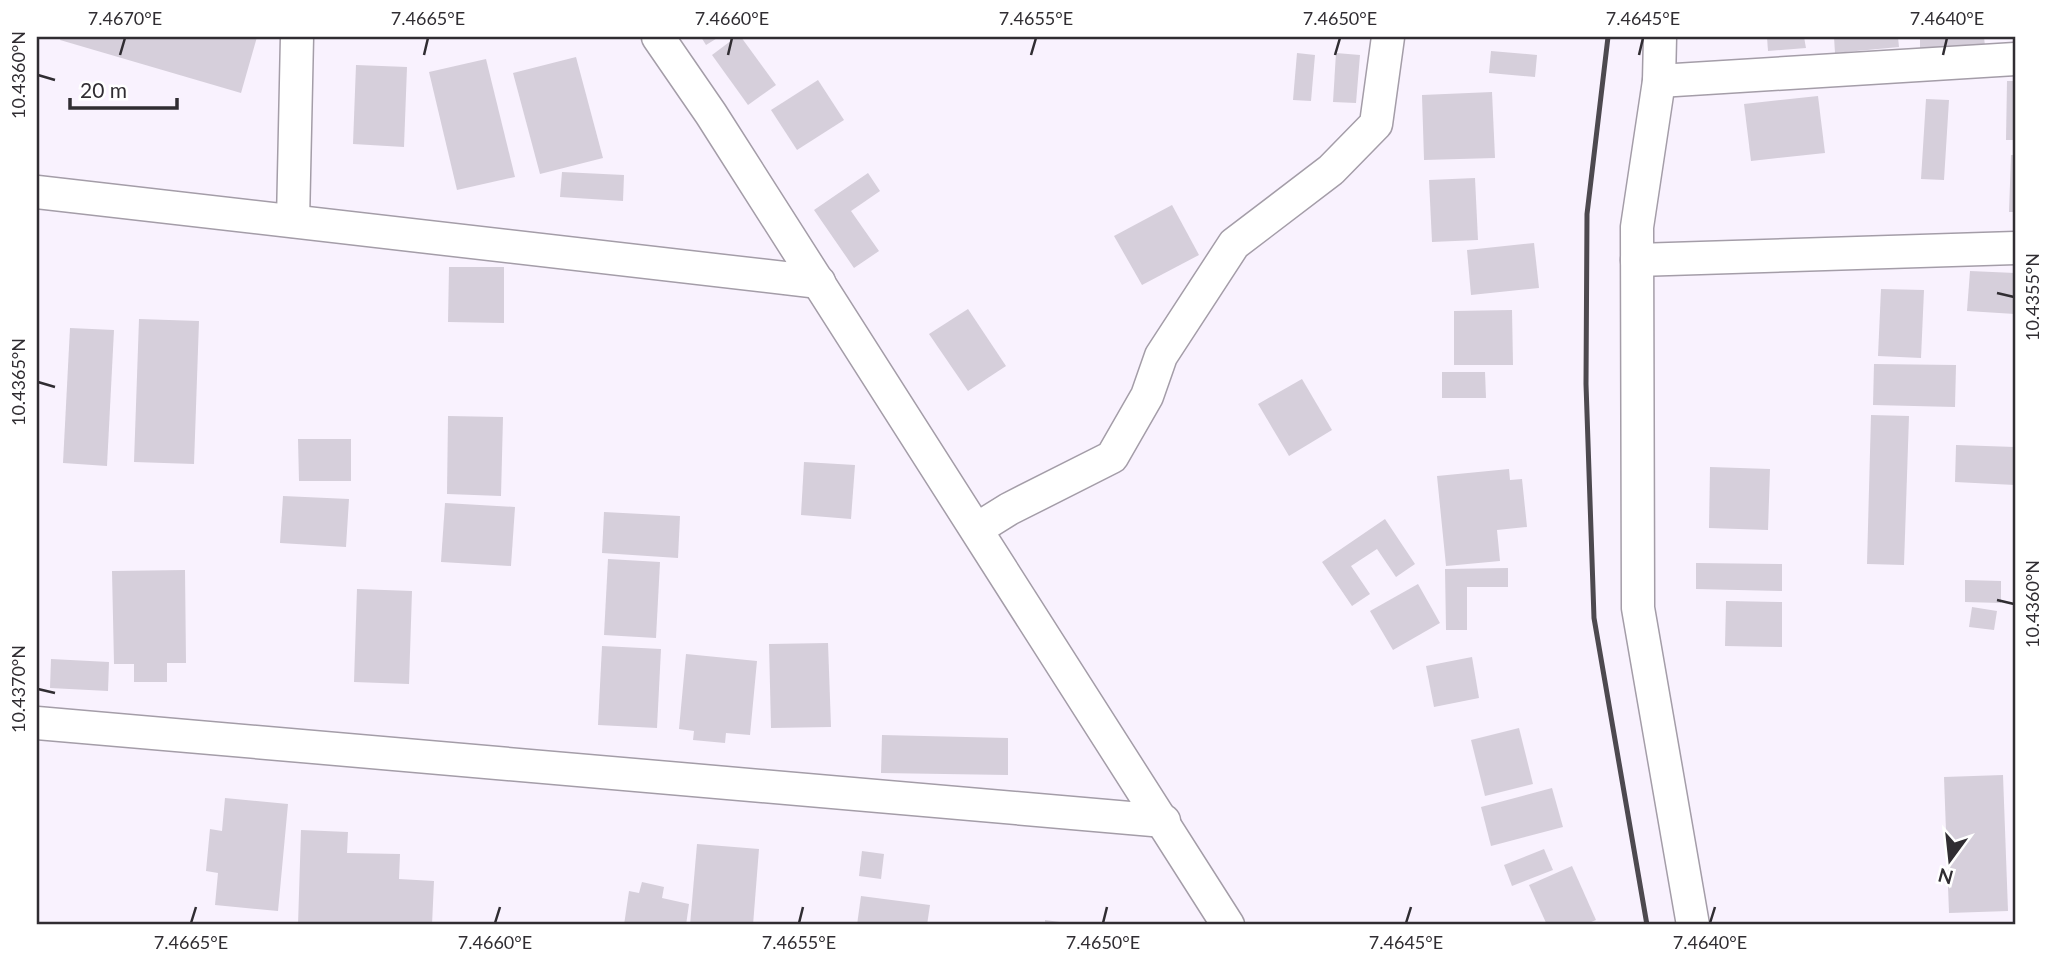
<svg xmlns="http://www.w3.org/2000/svg" width="2052" height="962" viewBox="0 0 2052 962" font-family="Lato,sans-serif">
<style>
.building{fill:#d6cfdb}
.lines{fill:none;stroke-linecap:round;stroke-linejoin:round}
.minor-casing{stroke:#a49da8;stroke-width:35}
.minor{stroke:#fff;stroke-width:32}
.rail{stroke:#4d494f;stroke-width:5}
.ticks{fill:none;stroke:#302d32;stroke-width:2.5}
.neatline{fill:none;stroke:#302d32;stroke-width:2.5}
.ticks-label{font-size:18px;text-anchor:middle;fill:#302d32}
</style>
<rect width="100%" height="100%" fill="#f9f2fe"/>
<g class="building">
<polygon points="61,37 257,37 241,93 60,40"/>
<polygon points="701,37 719,37 706,45"/>
<polygon points="736,37 741,37 776,85 748,105 712,55"/>
<polygon points="1767,37 1804,37 1806,48 1768,51"/>
<polygon points="1834,37 1898,37 1899,47 1835,53"/>
<polygon points="1920,37 1984,37 1985,46 1920,50"/>
<polygon points="1491,51 1537,55 1535,77 1489,73"/>
<polygon points="1297,53 1315,55 1311,101 1293,100"/>
<polygon points="1336,53 1360,55 1356,103 1333,102"/>
<polygon points="576,57 603,158 540,174 513,73"/>
<polygon points="486,59 515,177 457,190 429,72"/>
<polygon points="356,65 407,67 404,147 353,144"/>
<polygon points="818,80 844,120 797,150 771,110"/>
<polygon points="2007,81 2015,81 2015,140 2006,140"/>
<polygon points="1492,92 1495,158 1424,160 1422,95"/>
<polygon points="1818,96 1825,153 1751,161 1744,104"/>
<polygon points="1926,99 1949,100 1944,180 1921,179"/>
<polygon points="2011,155 2015,155 2015,212 2009,212"/>
<polygon points="562,172 624,175 623,201 560,197"/>
<polygon points="868,173 880,191 851,211 879,251 854,268 814,210"/>
<polygon points="1475,178 1478,240 1432,242 1429,180"/>
<polygon points="1172,205 1199,255 1142,285 1114,236"/>
<polygon points="1534,243 1539,288 1471,295 1467,250"/>
<polygon points="449,267 504,267 504,323 448,322"/>
<polygon points="1970,271 2015,273 2015,314 1967,311"/>
<polygon points="1881,289 1924,290 1921,358 1878,356"/>
<polygon points="968,309 1006,366 968,391 929,334"/>
<polygon points="1512,310 1513,365 1454,365 1454,311"/>
<polygon points="139,319 199,321 194,464 134,462"/>
<polygon points="70,328 114,330 107,466 63,463"/>
<polygon points="1874,364 1956,365 1955,407 1873,405"/>
<polygon points="1442,372 1485,372 1486,398 1442,398"/>
<polygon points="1302,379 1332,430 1289,456 1258,404"/>
<polygon points="1871,415 1909,416 1904,565 1867,564"/>
<polygon points="448,416 503,417 501,496 447,494"/>
<polygon points="298,439 351,439 351,481 299,481"/>
<polygon points="1956,445 2015,447 2015,485 1955,482"/>
<polygon points="804,462 855,465 851,519 801,515"/>
<polygon points="1710,467 1770,469 1768,530 1709,528"/>
<polygon points="1509,469 1510,480 1522,479 1527,527 1497,530 1500,561 1446,566 1437,476"/>
<polygon points="283,496 349,499 346,547 280,543"/>
<polygon points="445,503 515,507 511,566 441,562"/>
<polygon points="604,512 680,516 678,558 602,553"/>
<polygon points="1385,519 1415,564 1396,577 1377,549 1351,566 1370,594 1352,606 1322,562"/>
<polygon points="608,559 660,562 656,638 604,635"/>
<polygon points="1696,563 1782,564 1782,591 1696,589"/>
<polygon points="1508,568 1508,587 1467,587 1467,630 1446,630 1445,569"/>
<polygon points="185,570 186,663 167,663 167,682 134,682 134,664 114,664 112,571"/>
<polygon points="1965,580 2001,581 2001,603 1965,602"/>
<polygon points="1418,584 1440,623 1393,650 1370,611"/>
<polygon points="357,589 412,591 409,684 354,682"/>
<polygon points="1726,601 1782,602 1782,647 1725,646"/>
<polygon points="1972,607 1997,611 1994,630 1969,627"/>
<polygon points="828,643 831,727 771,728 769,644"/>
<polygon points="602,646 661,649 657,728 598,725"/>
<polygon points="686,654 757,661 750,735 726,733 725,743 693,740 694,731 679,729"/>
<polygon points="1472,657 1479,698 1434,707 1426,666"/>
<polygon points="51,659 109,662 108,691 50,688"/>
<polygon points="1519,728 1533,784 1485,796 1471,740"/>
<polygon points="882,735 1008,738 1008,775 881,773"/>
<polygon points="2003,775 2008,911 1949,913 1944,777"/>
<polygon points="1552,788 1563,827 1491,846 1481,807"/>
<polygon points="225,798 288,804 278,911 215,905 218,873 206,871 210,829 222,831"/>
<polygon points="301,830 348,832 347,853 400,854 399,879 434,881 432,925 298,925"/>
<polygon points="697,844 759,849 753,925 690,925"/>
<polygon points="1544,849 1553,870 1512,886 1504,865"/>
<polygon points="862,851 884,854 881,879 859,876"/>
<polygon points="1572,866 1596,920 1584,925 1547,925 1529,885"/>
<polygon points="642,882 664,887 662,898 689,904 686,925 624,925 629,891 639,893"/>
<polygon points="861,896 930,905 927,925 857,925"/>
<polygon points="1045,920 1074,924 1074,925 1045,925"/>
</g>
<g class="lines">
<defs>
<g id="minor">
<polyline points="658,37 711,114 1228,925"/>
<polyline points="1660,37 1659,81 1637,227 1638,608 1693,925"/>
<polyline points="1659,81 2015,59"/>
<polyline points="37,192 819,282"/>
<polyline points="293,221 297,37"/>
<polyline points="1637,260 2015,248"/>
<polyline points="977,529 1009,509 1112,457 1147,396 1161,356 1234,244 1331,170 1376,124 1388,37"/>
<polyline points="37,723 1164,821"/>
</g>
</defs>
<use href="#minor" class="minor-casing"/>
<use href="#minor" class="minor"/>
<polyline class="rail" points="1608,37 1587,214 1586,384 1594,618 1647,925"/>
</g>
<path class="ticks" d="M120 55 125 38M424 55 428 38M728 55 732 38M1031 55 1036 38M1335 55 1340 38M1639 55 1643 38M1943 55 1947 38M38 75 55 80M1997 293 2014 297M38 382 55 387M1997 600 2014 604M38 689 55 693M191 923 196 907M495 923 500 907M799 923 803 907M1103 923 1107 907M1406 923 1411 907M1710 923 1715 907"/>
<rect width="2052" height="962" fill="none" stroke="#ffffff" stroke-width="77"/>
<g transform="translate(1950 860) rotate(195)" stroke="#ffffff" stroke-width="5" paint-order="stroke">
<path d="M0-5L12 26L0 18L-12 26Z" fill="#302d32"/>
<text y="-10" font-size="19" font-weight="bold" text-anchor="middle" fill="#302d32">N</text>
</g>
<path d="M70 98v10h107v-10" fill="none" stroke="#302d32" stroke-width="3.5"/>
<text x="80" y="98" font-size="21" fill="#302d32" stroke="#ffffff" stroke-width="5" paint-order="stroke">20 m</text>
<rect x="38" y="38" width="1976" height="885" class="neatline"/>
<g class="ticks-label">
<text x="125" y="25">7.4670°E</text>
<text x="428" y="25">7.4665°E</text>
<text x="732" y="25">7.4660°E</text>
<text x="1036" y="25">7.4655°E</text>
<text x="1340" y="25">7.4650°E</text>
<text x="1643" y="25">7.4645°E</text>
<text x="1947" y="25">7.4640°E</text>
<text transform="translate(19 75) rotate(-90)" y="6">10.4360°N</text>
<text transform="translate(2033 297) rotate(-90)" y="6">10.4355°N</text>
<text transform="translate(19 382) rotate(-90)" y="6">10.4365°N</text>
<text transform="translate(2033 604) rotate(-90)" y="6">10.4360°N</text>
<text transform="translate(19 689) rotate(-90)" y="6">10.4370°N</text>
<text x="191" y="949">7.4665°E</text>
<text x="495" y="949">7.4660°E</text>
<text x="799" y="949">7.4655°E</text>
<text x="1103" y="949">7.4650°E</text>
<text x="1406" y="949">7.4645°E</text>
<text x="1710" y="949">7.4640°E</text>
</g>
</svg>
